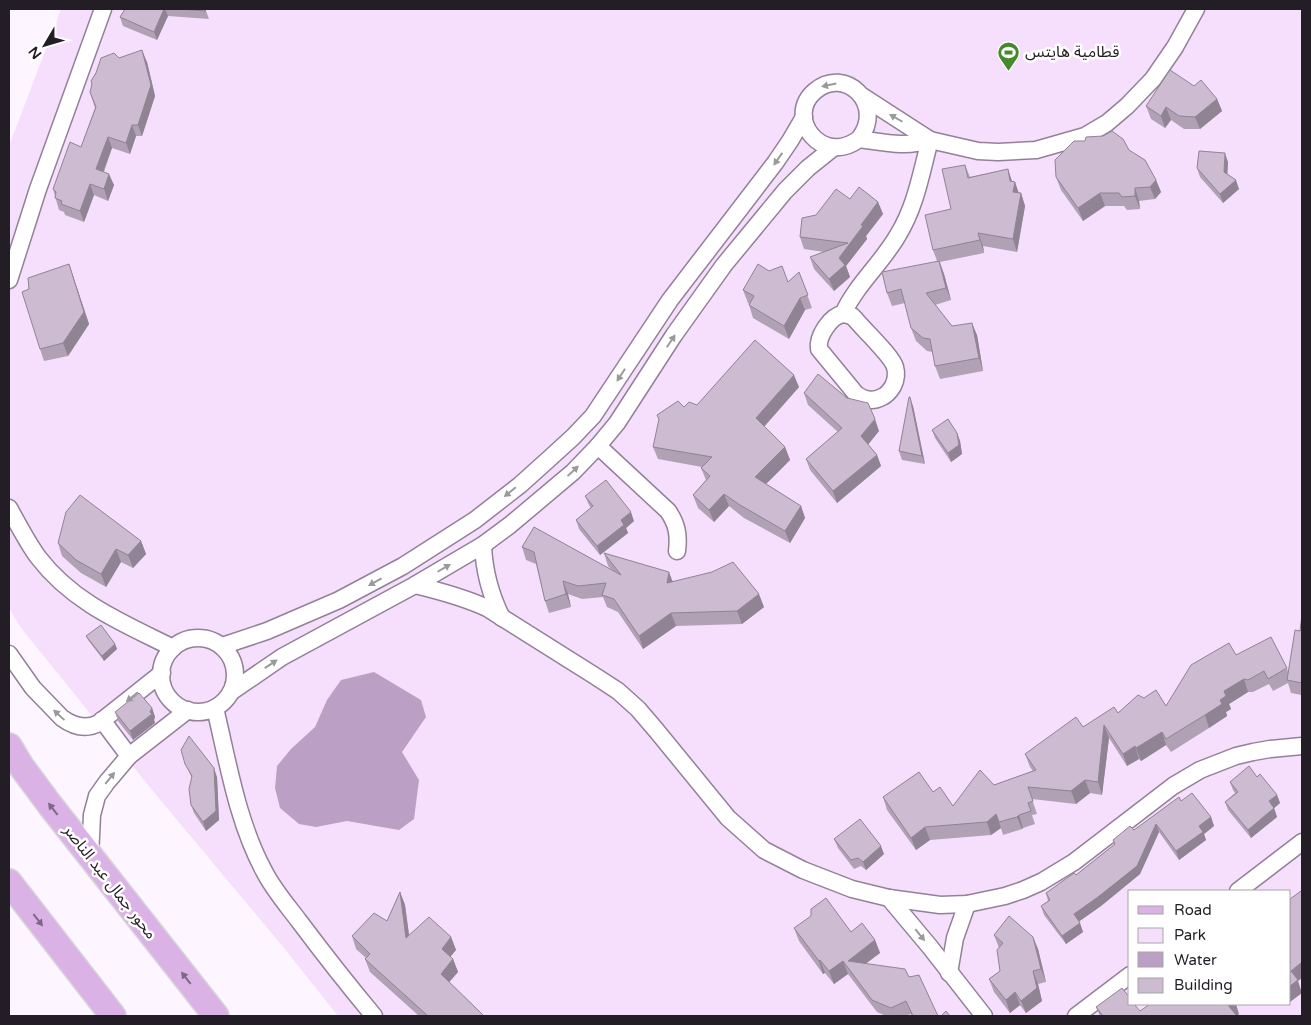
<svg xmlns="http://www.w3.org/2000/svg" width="1311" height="1025" viewBox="0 0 1311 1025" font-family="'Varela Round','Noto Sans Arabic',sans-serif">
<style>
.green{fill:#f6dffd;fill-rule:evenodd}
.water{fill:#bc9fc5}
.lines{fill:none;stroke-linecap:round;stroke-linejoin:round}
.street-casing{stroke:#928197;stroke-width:19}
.primary-casing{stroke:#d7d6d8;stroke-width:28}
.street{stroke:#fff;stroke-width:16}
.primary{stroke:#dab2e5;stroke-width:25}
.wall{fill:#b0a1b5}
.shaded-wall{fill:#908393}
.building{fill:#cdbbd2;stroke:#908393}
.oneway{fill:#9c999d}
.oneway2{fill:#7e6885}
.labels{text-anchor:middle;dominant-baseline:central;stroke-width:5;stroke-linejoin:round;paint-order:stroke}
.poi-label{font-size:16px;fill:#231d25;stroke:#fff;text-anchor:start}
.street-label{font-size:16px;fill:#231d25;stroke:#fff}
</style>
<rect width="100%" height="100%" fill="#fdf5ff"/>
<path class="green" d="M61 9H1302V1016H338L284 948 157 796 21 628 9 608V146ZM1130 891H1290V1004H1130Z"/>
<polygon class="water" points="374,672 421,700 426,717 402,752 419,780 414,819 399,830 347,821 316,827 299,824 280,808 275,788 277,766 291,749 315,727 327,700 341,680"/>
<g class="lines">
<defs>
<g id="street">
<polyline points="862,96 930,140 978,151 998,152 1036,150 1085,136 1107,123 1127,106 1153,79 1175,47 1196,9"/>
<path d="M859 139C886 105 845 65 815 91 784 117 822 167 859 139 883 142 906 148 930 140"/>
<polyline points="9,280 38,189 103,9"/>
<path d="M843 314 852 316 855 319C864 330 892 356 895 367 897 374 896 380 893 386 890 391 887 395 882 397 873 402 864 400 856 394L819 349C817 337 830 316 843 314Z"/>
<path d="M843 314C856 285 882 263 898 235 916 206 921 173 930 140"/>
<path d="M598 446 668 511C677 524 679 535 677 551"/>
<path d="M9 508C18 524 27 542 38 557 73 603 123 623 173 648"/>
<path d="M483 545C484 571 490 594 502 618"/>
<path d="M415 585C440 591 463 597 487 608L595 676 618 691 638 709 656 730 728 818 764 850 803 870 852 889 889 898 940 905 967 904 1005 896 1023 890 1041 882 1074 862 1173 786 1200 770 1236 756 1253 752 1270 749 1302 746"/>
<circle cx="198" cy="675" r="37"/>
<polyline points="222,646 267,631 339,600 403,566 475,520 520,485 550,458 573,437 593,416 670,300 775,163 790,141 804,117"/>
<path d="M9 654 33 688 62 718C73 726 86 730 99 723L162 673"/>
<polyline points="231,692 282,657 415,585 483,545 510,525 573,472 598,446 617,423 674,335 724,265 785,191 808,168 833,148"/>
<path d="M215 708C228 762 237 821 264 871 273 889 287 905 299 921 323 953 348 985 374 1016"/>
<polyline points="102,720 129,756"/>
<polyline points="90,857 92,815 97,796 107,782 129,756 188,710"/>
<polyline points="1238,891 1302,842"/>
<polyline points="889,898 930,947 984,1016"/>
<polyline points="949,973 955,938 967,904"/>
<polyline points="1076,1016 1130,975"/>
</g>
<g id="primary">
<polyline points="9,746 21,766 50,805 216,1016"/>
<polyline points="9,882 113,1016"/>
</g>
</defs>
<use href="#street" class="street-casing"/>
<use href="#primary" class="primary-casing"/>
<use href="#street" class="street"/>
<use href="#primary" class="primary"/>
</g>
<g class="wall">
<polygon points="125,9 203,9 206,11 209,19 168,16 157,40 123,26 120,17"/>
<polygon points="119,58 147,62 155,96 142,136 136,136 130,154 112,148 104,172 114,185 108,201 94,195 84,222 65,215 64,212 59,210 53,189 81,147 95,108 90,92 92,85 91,81 96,73"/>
<polygon points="1194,86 1217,99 1222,111 1200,129 1184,129 1171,120 1165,128 1151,119 1146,106"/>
<polygon points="1129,150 1156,180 1161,192 1155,199 1139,201 1140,209 1127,210 1124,206 1105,206 1083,221 1061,190 1056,177"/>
<polygon points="1228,162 1227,174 1239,189 1223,203 1200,177 1197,168"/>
<polygon points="965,165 970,177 1008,169 1012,181 1015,182 1019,193 1021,193 1025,206 1017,252 983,246 984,253 940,262 944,274 951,300 935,305 952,326 977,335 983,371 940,379 935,366 933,352 927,351 916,341 911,328 905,303 892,306 887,293 937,261 933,250 951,209"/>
<polygon points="850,199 878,202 883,214 866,236 867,239 846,266 850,277 834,291 814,269 810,257 824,252 804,249 800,237 816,215"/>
<polygon points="69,264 89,324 68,356 44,361 40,349 29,289"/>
<polygon points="769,271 788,282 799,272 812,308 805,310 789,339 753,318 749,305 749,304 748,303 743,290"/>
<polygon points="799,387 764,427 785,447 790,460 766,484 801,506 805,518 790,543 744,518 729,506 714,522 698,508 693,495 706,480 701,468 702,467 658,459 653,447 659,420 657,415 684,407"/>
<polygon points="804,393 879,431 868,445 877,455 881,466 837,503 810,470 806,459 838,432 808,405"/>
<polygon points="913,406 925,464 902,460 899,451"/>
<polygon points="932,430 957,433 960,441 962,454 951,462 935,438"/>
<polygon points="585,496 634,521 626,528 628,533 600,555 579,529 576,520 591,508 589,505"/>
<polygon points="141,541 146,554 133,568 121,562 106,587 81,573 62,556 58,543"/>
<polygon points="522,547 612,570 608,566 604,553 673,581 764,607 742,624 676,626 643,649 618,612 607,607 603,597 582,599 568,594 571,607 549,613 545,601 536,564 526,560"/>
<polygon points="1302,615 1302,695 1291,693 1288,683 1273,691 1269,684 1253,692 1248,692 1229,704 1231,709 1226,712 1227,716 1209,728 1171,752 1166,745 1141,761 1139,759 1127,766 1109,738 1102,795 1090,793 1076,804 1032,799 1037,814 1032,815 1035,824 1023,828 1022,829 1003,835 1001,828 991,835 930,840 916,850 887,810 883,797 933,792 953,806 994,785 1033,771 1030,767 1025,754 1083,727 1118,713 1144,698 1166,706 1236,655 1287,668 1288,672 1300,631"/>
<polygon points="86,636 115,644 117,649 104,661 88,640"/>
<polygon points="152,708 155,717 154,720 155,723 133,740 118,721 115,712"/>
<polygon points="181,750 217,777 219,820 206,831 194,813 191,805 192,778 189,772"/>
<polygon points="1257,777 1277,795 1280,803 1274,808 1277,817 1251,838 1228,810 1225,802 1235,793 1233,790 1230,782"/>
<polygon points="1181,801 1211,817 1214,826 1204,834 1206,840 1179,860 1159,832 1140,874 1101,906 1079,921 1083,932 1066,944 1044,915 1041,906 1048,901 1046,893 1076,875 1114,845 1113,840 1134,830"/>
<polygon points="834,839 884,854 866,870 861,866 854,869 838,848"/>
<polygon points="400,892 405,905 409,935 451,937 456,950 450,957 453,959 458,972 449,982 484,1016 419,1016 370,972 365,959 366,958 356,949 352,936 387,921"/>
<polygon points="794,928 851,932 875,940 880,953 865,964 909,977 938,1016 912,1016 911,1014 905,1016 886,1016 877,1012 848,974 834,984 825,973 823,974 799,941"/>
<polygon points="994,935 1033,937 1038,949 1046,982 1038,984 1042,1001 1026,1013 1020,1005 1010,1013 994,992 989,979 1000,971 999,948"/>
<polygon points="1175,1005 1239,1014 1236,1016 1237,1016 1100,1016 1096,1007 1140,1011"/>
</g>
<g class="shaded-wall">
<polygon points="164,9 165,9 168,16 157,40 154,32"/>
<polygon points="142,50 147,62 155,96 142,136 138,125"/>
<polygon points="1217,99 1222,111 1200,129 1195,117"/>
<polygon points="1166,107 1171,120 1165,128 1161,116"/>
<polygon points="132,125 136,136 130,154 126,143"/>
<polygon points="108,137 112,148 100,180 96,169"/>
<polygon points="1225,153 1228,162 1227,181 1224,172"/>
<polygon points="1008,169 1012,182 1015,182 1019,195 1018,205 1010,181"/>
<polygon points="109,174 114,185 108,201 104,189"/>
<polygon points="1156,180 1161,192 1155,199 1150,187"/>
<polygon points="1236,180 1239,189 1223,203 1220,194"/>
<polygon points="90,184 94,195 84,222 80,211"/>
<polygon points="1135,188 1139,201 1140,209 1135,196"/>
<polygon points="1021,193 1025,206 1017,252 1013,239"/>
<polygon points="1100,193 1105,206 1083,221 1078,208"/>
<polygon points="878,202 883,214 866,236 867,239 846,266 850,277 834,291 829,279 839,258 861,225"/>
<polygon points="978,233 983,246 984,253 980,240"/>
<polygon points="939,261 944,274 951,300 946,288"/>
<polygon points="69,264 89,324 68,356 63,343"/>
<polygon points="800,298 805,310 789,339 784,326"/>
<polygon points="972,323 977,335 983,371 979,358"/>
<polygon points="794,375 799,387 760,431 756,418"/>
<polygon points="910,397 913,406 925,464 922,456"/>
<polygon points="875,419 879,431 865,448 861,436"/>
<polygon points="957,433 960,441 962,454 951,462 948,453"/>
<polygon points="785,447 790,460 760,490 755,477"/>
<polygon points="877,455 881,466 837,503 833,491"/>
<polygon points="724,494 729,506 714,522 709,510"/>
<polygon points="801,506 805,518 790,543 785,531"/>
<polygon points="631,512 634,521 626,528 628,533 600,555 597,546 621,520"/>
<polygon points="141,541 146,554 133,568 128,555"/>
<polygon points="116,549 121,562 106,587 101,574"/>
<polygon points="669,572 674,585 667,583"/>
<polygon points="563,581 568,594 571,607 566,594"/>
<polygon points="759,594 764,607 742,624 737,611"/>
<polygon points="671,613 676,626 643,649 639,636"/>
<polygon points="115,644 117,649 104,661 102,656"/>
<polygon points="1244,679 1248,692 1229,704 1231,709 1226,712 1227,716 1209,728 1205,715 1220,700 1224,691"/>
<polygon points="152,708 155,717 154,720 155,723 133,740 130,731 150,712"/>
<polygon points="1104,725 1109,738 1102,795 1098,782"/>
<polygon points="1162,732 1166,745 1141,761 1136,748"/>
<polygon points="1135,746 1139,759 1127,766 1123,754"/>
<polygon points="214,768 217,777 219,820 206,831 203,822"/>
<polygon points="1085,780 1090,793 1076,804 1071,791"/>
<polygon points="1277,795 1280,803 1272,810 1269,801"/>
<polygon points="1274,808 1277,817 1251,838 1248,830"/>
<polygon points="996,814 1001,828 991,835 987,822"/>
<polygon points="1019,815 1023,828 1022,829 1017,817"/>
<polygon points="1211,817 1214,826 1204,834 1206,840 1179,860 1176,851 1199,826"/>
<polygon points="1156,824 1159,832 1140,874 1101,906 1077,923 1074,914"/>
<polygon points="925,827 930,840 916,850 911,838"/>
<polygon points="881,846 884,854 866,870 863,862"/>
<polygon points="400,892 405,905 411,950 406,938"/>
<polygon points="1080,923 1083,932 1066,944 1062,936"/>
<polygon points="451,937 456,950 446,962 442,949"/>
<polygon points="1033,937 1038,949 1046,982 1041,969"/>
<polygon points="875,940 880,953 852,974 848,961"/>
<polygon points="453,959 458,972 445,987 441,974"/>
<polygon points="820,960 825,973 823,974 819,961"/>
<polygon points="843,961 848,974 834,984 829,971"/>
<polygon points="1302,962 1302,978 1298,981 1302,993 1290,1002 1290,986 1291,971"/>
<polygon points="1033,971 1038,984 1042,1001 1026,1013 1021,1001"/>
<polygon points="1015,992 1020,1005 1010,1013 1006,1000"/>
<polygon points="1227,1004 1236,1004 1239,1014 1236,1016"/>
</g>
<g class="building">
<polygon points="125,9 164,9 154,32 120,17"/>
<polygon points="180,9 203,9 206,11"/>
<polygon points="142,50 151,85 138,125 132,125 126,143 108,137 96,169 109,174 104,189 90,184 80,211 61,204 62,201 55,198 56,192 53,189 70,142 81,147 96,107 90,92 92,84 91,81 96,73 101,58 114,53 119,58"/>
<polygon points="1170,70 1194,86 1201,80 1217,99 1195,117 1179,116 1166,107 1161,116 1146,106"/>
<polygon points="1112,131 1123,139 1129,150 1145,160 1156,180 1150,187 1135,188 1135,196 1122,197 1119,193 1100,193 1078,208 1056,177 1055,160 1074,141 1085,141 1086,137 1103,136"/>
<polygon points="1199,151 1225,153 1224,172 1236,180 1220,194 1197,168"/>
<polygon points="965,165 968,178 1008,169 1010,181 1015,182 1013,192 1021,193 1013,239 978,233 980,240 933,250 925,215 951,209 942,169"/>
<polygon points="859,187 878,202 861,225 863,226 839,258 845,265 829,279 810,257 848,243 800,237 802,218 816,215 836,189 850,199"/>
<polygon points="939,261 946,288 926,293 952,326 972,323 979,358 935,366 930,339 923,338 911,328 901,289 887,293 882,272"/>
<polygon points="69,264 84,312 63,343 40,349 22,292 29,289 28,278"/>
<polygon points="758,264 769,271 782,266 788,282 799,272 808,295 800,298 784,326 749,305 754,296 743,290"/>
<polygon points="755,340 794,375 756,418 785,447 755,477 801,506 785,531 740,505 724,494 709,510 693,495 710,476 701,468 712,457 653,447 659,419 657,415 678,401 684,407 689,402 697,405"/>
<polygon points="818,374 847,398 868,403 875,419 861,436 877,455 833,491 806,459 842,428 804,393"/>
<polygon points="909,397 910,397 922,456 899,451"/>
<polygon points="948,419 957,433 959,445 948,453 932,430"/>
<polygon points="606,480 631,512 621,520 624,525 597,546 576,520 593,506 585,496"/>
<polygon points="80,495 141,541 128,555 116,549 101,574 76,560 58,543 66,512"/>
<polygon points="534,527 621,575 604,553 669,572 667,583 712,572 733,562 759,594 737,611 671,613 639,636 614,599 602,595 606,583 578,586 563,581 566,594 545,601 534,552 522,547"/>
<polygon points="1302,615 1302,683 1287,680 1295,630 1300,631"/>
<polygon points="101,625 115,644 102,656 86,636"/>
<polygon points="1271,637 1287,668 1268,679 1264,671 1248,680 1244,679 1224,691 1226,696 1220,700 1222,704 1205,715 1166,739 1162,732 1136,748 1135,746 1123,754 1104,725 1098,782 1085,780 1071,791 1028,787 1033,801 1028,803 1031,811 1019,815 1017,817 999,822 996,814 987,822 925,827 911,838 883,797 919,772 933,792 940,787 953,806 980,770 994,785 1036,770 1025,754 1076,717 1083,727 1114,707 1118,713 1138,695 1144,698 1156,690 1166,706 1191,665 1229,643 1236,655"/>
<polygon points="139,693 152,708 150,712 152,714 130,731 115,712"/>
<polygon points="189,736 214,768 216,811 203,822 191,805 189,789 192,776 185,764 181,750"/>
<polygon points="1249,766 1257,777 1260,774 1277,795 1269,801 1274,808 1248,830 1225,802 1238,792 1230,782"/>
<polygon points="1192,793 1211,817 1199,826 1203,832 1176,851 1156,824 1137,866 1098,897 1074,914 1080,923 1062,936 1041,906 1050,900 1046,893 1074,873 1076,875 1115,844 1113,840 1130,826 1134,830 1179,797 1181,801"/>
<polygon points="860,819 881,846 863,862 858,858 851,860 834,839"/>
<polygon points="1301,891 1302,892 1302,962 1291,971 1298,980 1290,986 1290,899"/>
<polygon points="400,892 406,938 429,917 451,937 442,949 453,959 441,974 484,1016 428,1016 365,959 370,954 352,936 374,913 387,921"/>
<polygon points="826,898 851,932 862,923 875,940 848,961 905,969 909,977 919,975 938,1016 913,1016 906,1001 891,1008 872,1000 843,961 829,971 820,960 819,961 794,928 811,916 811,909"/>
<polygon points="1009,916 1033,937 1041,969 1033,971 1037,988 1021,1001 1015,992 1006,1000 989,979 1000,971 997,950 1003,943 994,935"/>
<polygon points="1122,988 1130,998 1130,1004 1134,1004 1140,1011 1150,1004 1174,1004 1175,1005 1176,1004 1227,1004 1237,1016 1103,1016 1096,1007"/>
<polygon points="946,1011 950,1016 941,1016"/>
</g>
<defs><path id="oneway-solid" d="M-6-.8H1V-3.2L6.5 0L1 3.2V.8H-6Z" transform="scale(1.25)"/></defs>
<g class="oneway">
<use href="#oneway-solid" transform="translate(829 85) rotate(168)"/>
<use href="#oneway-solid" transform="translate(896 118) rotate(-150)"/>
<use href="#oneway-solid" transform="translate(778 159) rotate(125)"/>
<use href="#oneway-solid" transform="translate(671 341) rotate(-56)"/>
<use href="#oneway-solid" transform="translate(621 375) rotate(123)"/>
<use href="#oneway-solid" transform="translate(573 471) rotate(-43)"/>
<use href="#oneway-solid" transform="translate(510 492) rotate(141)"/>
<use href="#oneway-solid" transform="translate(444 568) rotate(-30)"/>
<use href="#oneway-solid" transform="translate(375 582) rotate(151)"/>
<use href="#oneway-solid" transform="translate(271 664) rotate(-33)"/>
<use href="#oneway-solid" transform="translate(132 697) rotate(141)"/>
<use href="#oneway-solid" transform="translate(59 715) rotate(-137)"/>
<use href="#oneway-solid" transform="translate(110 778) rotate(-51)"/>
<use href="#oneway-solid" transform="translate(920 935) rotate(51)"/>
</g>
<g class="oneway2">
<use href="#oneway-solid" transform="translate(53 809) rotate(-128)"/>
<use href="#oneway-solid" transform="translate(38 920) rotate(52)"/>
<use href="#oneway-solid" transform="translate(186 978) rotate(-128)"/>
</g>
<defs>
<symbol id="stadium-pin" viewBox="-11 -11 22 30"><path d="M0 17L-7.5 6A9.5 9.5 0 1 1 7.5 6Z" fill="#45892d" stroke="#fff"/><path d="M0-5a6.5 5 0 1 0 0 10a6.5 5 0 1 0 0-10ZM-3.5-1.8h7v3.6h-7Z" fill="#fff"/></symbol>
</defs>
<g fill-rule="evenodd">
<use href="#stadium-pin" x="996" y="40" width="25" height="34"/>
</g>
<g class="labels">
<g class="poi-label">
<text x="1025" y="52">قطامية هايتس</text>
</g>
<g class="street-label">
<text transform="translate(110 882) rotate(52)">محور جمال عبد الناصر</text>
</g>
</g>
<rect width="1311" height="1025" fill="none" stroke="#231d25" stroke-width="20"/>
<rect x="1128" y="890" width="162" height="115" fill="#ffffff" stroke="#a7a5a8"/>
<rect x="1138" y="906" width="25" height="8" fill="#dab2e5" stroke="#a7a5a8"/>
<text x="1174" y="915" font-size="15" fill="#231d25">Road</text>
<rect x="1138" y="928" width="25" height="15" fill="#f6dffd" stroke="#a7a5a8"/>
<text x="1174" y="940" font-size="15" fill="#231d25">Park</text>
<rect x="1138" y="952" width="25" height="15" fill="#bc9fc5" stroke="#a7a5a8"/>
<text x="1174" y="965" font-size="15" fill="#231d25">Water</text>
<rect x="1138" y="978" width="25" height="15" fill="#cdbbd2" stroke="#a7a5a8"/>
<text x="1174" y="990" font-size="15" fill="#231d25">Building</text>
<g transform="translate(45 45) rotate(232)" stroke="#ffffff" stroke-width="4" paint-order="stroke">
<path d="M0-4L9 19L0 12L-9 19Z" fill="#231d25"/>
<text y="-8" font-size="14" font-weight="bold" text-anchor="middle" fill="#231d25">N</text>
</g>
</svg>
